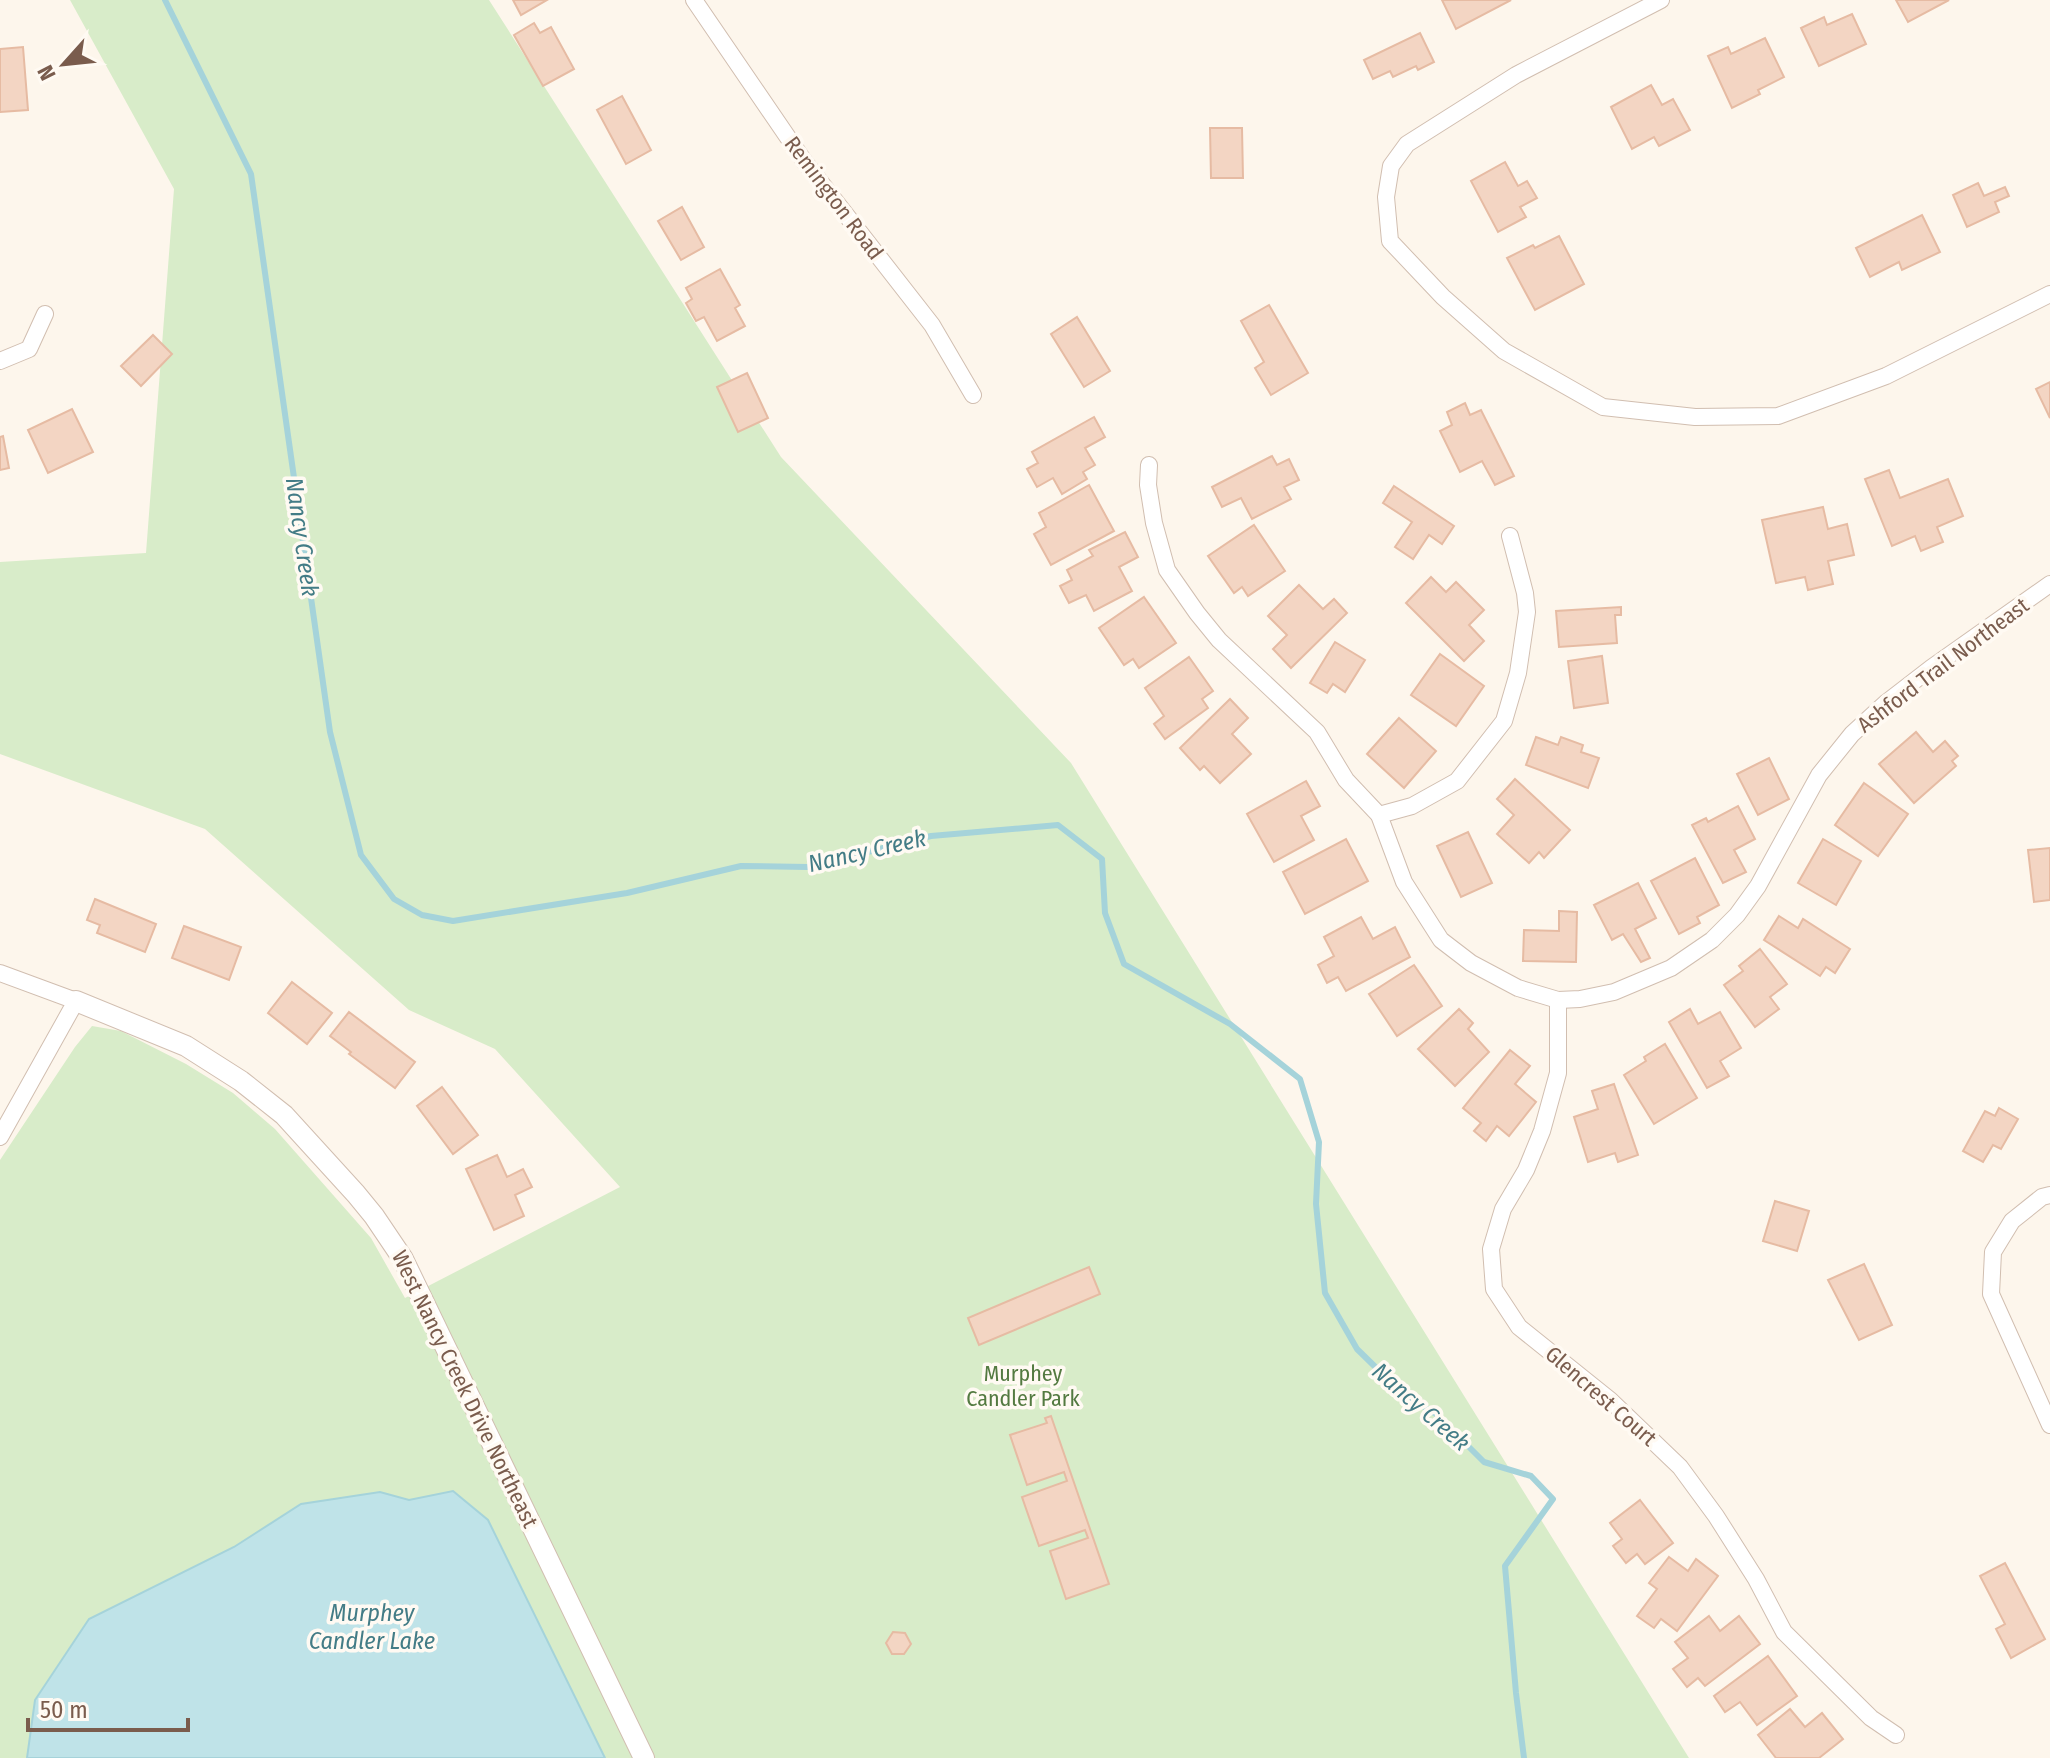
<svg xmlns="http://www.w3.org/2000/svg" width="2050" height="1758" viewBox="0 0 2050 1758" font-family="'Fira Sans Condensed',sans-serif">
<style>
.green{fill:#d8ecc9}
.water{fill:#bfe3e8;stroke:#a5d3da;stroke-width:2}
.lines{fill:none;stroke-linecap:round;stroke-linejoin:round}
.stream{stroke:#a5d3da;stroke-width:6}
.building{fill:#f3d5c3;stroke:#e6bba3;stroke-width:2}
.minor-casing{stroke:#d1beb0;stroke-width:18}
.tertiary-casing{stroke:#d1beb0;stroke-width:22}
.minor{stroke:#fff;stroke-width:16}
.tertiary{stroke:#fff;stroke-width:20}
.labels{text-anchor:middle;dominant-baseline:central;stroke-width:7;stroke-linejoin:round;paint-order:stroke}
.street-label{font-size:22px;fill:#7a5c4d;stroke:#fffaf3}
.park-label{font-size:22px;fill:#537a41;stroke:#fffaf3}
.water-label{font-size:24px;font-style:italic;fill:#437c86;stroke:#fffaf3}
</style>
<rect width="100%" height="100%" fill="#fdf6ec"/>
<polygon class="green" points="70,0 489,0 781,457 1071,763 1689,1758 0,1758 0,1160 75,1047 92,1026 121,1031 186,1064 233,1093 275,1129 371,1238 405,1298 620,1187 495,1049 409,1010 205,829 0,754 0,562 146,553 174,189"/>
<polygon class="water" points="453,1491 488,1520 605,1758 27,1758 35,1700 89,1619 234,1547 301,1504 380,1492 409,1500"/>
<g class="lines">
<polyline class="stream" points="165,0 251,174 330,732 361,855 394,899 422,915 453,921 627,893 741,866 808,867 931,836 1058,825 1102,859 1105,913 1124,964 1230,1024 1300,1079 1319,1142 1316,1204 1325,1293 1357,1349 1404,1395 1436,1414 1484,1462 1531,1476 1553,1499 1505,1566 1516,1693 1524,1758"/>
</g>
<g class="building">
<polygon points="513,0 547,0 521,15"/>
<polygon points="1442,0 1511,0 1456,29"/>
<polygon points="1896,0 1949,0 1908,22"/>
<polygon points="1852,14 1866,44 1819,66 1801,28 1824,17 1827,25"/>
<polygon points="534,23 540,33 551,27 574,69 543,86 514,35"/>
<polygon points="1420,33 1434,62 1418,70 1416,66 1393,77 1390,71 1373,79 1364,60"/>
<polygon points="1765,38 1784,77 1758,90 1760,94 1732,108 1708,56 1728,47 1731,54"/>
<polygon points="23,47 28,110 0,112 0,49"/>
<polygon points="1651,85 1662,105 1673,99 1690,130 1659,146 1654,137 1632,149 1611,107"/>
<polygon points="622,96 651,150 626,164 597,110"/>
<polygon points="1210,128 1242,128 1243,178 1211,178"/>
<polygon points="1505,162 1518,186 1527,181 1537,198 1520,207 1526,217 1498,232 1471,181"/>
<polygon points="1978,183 1984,196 2005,187 2009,196 1995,202 1999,212 1967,227 1953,195"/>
<polygon points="682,207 704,247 681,260 658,221"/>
<polygon points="1922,215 1940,252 1902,270 1899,262 1870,277 1856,248"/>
<polygon points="1559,236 1584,284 1535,310 1507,258 1533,245 1535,248"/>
<polygon points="720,269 740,305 735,308 745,326 717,341 704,317 696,321 686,303 692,299 686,288"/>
<polygon points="1269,305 1308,373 1271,395 1255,368 1264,362 1241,321"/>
<polygon points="1077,317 1110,371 1084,387 1051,334"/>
<polygon points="153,335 172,354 141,386 121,366"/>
<polygon points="747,373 768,418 738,432 717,387"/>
<polygon points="2050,382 2050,418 2036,389"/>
<polygon points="1465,403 1470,415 1481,410 1514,476 1495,485 1482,461 1460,472 1440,431 1452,425 1447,412"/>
<polygon points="72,409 93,452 48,473 28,430"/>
<polygon points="1094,417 1105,437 1085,448 1095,465 1083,472 1087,479 1062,494 1053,478 1037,487 1027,469 1038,463 1032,452"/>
<polygon points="3,436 9,468 0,470 0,437"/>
<polygon points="1272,456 1277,465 1289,459 1299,480 1284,487 1291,499 1252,519 1241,498 1222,507 1212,487"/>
<polygon points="1889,470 1900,498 1948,479 1963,516 1937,527 1943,542 1921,551 1915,536 1892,546 1865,479"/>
<polygon points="1089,485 1114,531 1051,565 1034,534 1046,527 1039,513"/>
<polygon points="1394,486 1454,526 1442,544 1429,535 1413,559 1395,547 1412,522 1383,503"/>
<polygon points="1823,507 1828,529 1847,524 1854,555 1828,561 1833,584 1808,590 1805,577 1776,583 1762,520"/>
<polygon points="1254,525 1285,571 1248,596 1242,587 1234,593 1208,556"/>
<polygon points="1125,532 1138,557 1119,567 1132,591 1094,611 1086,595 1069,603 1060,586 1072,580 1067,570 1093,556 1089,550"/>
<polygon points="1431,577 1446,592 1456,582 1484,610 1469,625 1484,641 1464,661 1406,603"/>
<polygon points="1299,585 1323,609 1334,599 1347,613 1291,668 1273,649 1287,635 1268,616"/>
<polygon points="1144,597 1176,643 1139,668 1133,659 1124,665 1099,628"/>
<polygon points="1621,607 1621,615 1615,615 1617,643 1559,647 1556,611"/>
<polygon points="1335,642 1365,660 1345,692 1333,684 1327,693 1310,683"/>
<polygon points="1440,654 1484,686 1456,726 1411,695"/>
<polygon points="1602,656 1608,703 1574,708 1568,661"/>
<polygon points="1189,657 1213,691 1202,699 1208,708 1165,739 1154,724 1164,716 1145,688"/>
<polygon points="1230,699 1248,718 1232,734 1251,754 1220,783 1204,766 1200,770 1180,748"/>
<polygon points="1399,718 1436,751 1404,788 1367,754"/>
<polygon points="1916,732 1933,752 1945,741 1958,756 1952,761 1956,766 1914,803 1879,764"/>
<polygon points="1536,737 1558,745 1561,737 1583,745 1581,752 1599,758 1588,788 1526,765"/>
<polygon points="1769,758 1789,799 1758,815 1737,774"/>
<polygon points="1515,779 1570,830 1544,858 1539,852 1529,863 1497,834 1514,815 1497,799"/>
<polygon points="1306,781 1320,806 1301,816 1314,840 1274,862 1247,814"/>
<polygon points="1864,783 1908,814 1878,856 1835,825"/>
<polygon points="1738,806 1755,839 1734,850 1746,872 1723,883 1692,825 1706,818 1708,822"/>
<polygon points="1468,832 1492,883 1461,897 1437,846"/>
<polygon points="1346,839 1368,881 1305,914 1283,872"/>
<polygon points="1823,839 1861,861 1836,905 1798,883"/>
<polygon points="2050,848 2050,900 2034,902 2028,850"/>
<polygon points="1695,858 1719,905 1697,917 1700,923 1679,934 1651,881"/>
<polygon points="1638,883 1656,918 1635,929 1650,958 1641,962 1623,934 1612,940 1594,905"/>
<polygon points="95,899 156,924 145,952 97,933 100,925 87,920"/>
<polygon points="1559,911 1577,912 1576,962 1523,961 1524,930 1559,931"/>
<polygon points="1779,916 1798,928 1803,919 1850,949 1835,973 1826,967 1820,976 1764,940"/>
<polygon points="1361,917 1373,939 1395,927 1410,957 1346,991 1338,977 1327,983 1318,965 1334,956 1324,937"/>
<polygon points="184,926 241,947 229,980 172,958"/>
<polygon points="1760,949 1787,984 1770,997 1779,1009 1755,1027 1724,985 1743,971 1739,966"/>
<polygon points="1414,965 1442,1006 1397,1036 1369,994"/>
<polygon points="292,982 332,1013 307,1044 268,1013"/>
<polygon points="1459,1009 1473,1023 1468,1029 1489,1052 1455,1086 1418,1049"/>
<polygon points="1690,1009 1698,1024 1720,1012 1741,1048 1720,1061 1729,1076 1707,1088 1669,1022"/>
<polygon points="349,1012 415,1062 395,1088 349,1054 351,1052 330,1036"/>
<polygon points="1665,1044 1697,1098 1654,1124 1624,1075 1646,1061 1644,1057"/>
<polygon points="1510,1050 1530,1066 1515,1084 1536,1102 1509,1136 1497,1126 1486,1141 1474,1131 1481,1123 1463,1108"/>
<polygon points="1614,1084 1638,1155 1618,1162 1615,1153 1588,1162 1574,1117 1598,1109 1592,1091"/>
<polygon points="442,1087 478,1135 453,1154 417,1106"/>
<polygon points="1999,1108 2018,1119 2001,1149 1993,1145 1983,1162 1963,1151 1985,1111 1995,1116"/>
<polygon points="497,1155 507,1177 523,1169 532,1187 515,1195 524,1216 494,1230 466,1169"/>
<polygon points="1775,1201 1809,1211 1797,1251 1763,1241"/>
<polygon points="1864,1264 1892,1325 1859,1340 1828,1280"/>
<polygon points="1089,1267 1100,1294 979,1345 968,1318"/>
<polygon points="1051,1416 1109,1584 1066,1599 1050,1551 1088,1538 1085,1530 1039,1546 1022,1497 1067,1481 1064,1472 1027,1485 1010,1435 1047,1423 1045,1418"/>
<polygon points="1640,1500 1673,1543 1645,1564 1637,1554 1626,1563 1613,1546 1622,1539 1610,1523"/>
<polygon points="1669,1557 1688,1571 1696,1559 1718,1576 1677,1631 1661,1619 1654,1628 1637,1616 1657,1589 1649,1583"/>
<polygon points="2005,1563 2045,1639 2011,1658 1996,1629 2005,1624 1980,1576"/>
<polygon points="1709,1616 1720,1631 1739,1616 1760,1644 1705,1686 1698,1678 1687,1687 1673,1669 1688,1658 1675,1642"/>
<polygon points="893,1632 905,1633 911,1644 904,1654 892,1654 886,1643"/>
<polygon points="1768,1656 1797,1696 1757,1725 1740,1702 1725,1712 1714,1696"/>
<polygon points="1790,1709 1805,1727 1822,1713 1843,1739 1819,1758 1776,1758 1758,1735"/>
</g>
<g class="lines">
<defs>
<g id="minor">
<polyline points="694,0 804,161 932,325 973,395"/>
<polyline points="1661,0 1516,75 1407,144 1391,166 1386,197 1390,241 1443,297 1504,351 1603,407 1695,417 1778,416 1886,376 2050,294"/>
<polyline points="0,361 29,349 45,314"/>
<polyline points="1149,465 1148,485 1154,523 1167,570 1197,613 1219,640 1317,732 1346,780 1379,815 1404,882 1441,940 1471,963 1518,988 1558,1000 1580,999 1614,992 1671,968 1712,940 1737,915 1758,886 1819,775 1852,734 1887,702 1931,668 2050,584"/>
<polyline points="1379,815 1412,806 1457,781 1504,721 1518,673 1527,612 1525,593 1510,536"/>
<polyline points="0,973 76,1001 0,1137"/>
<polyline points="1558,1000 1558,1073 1542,1131 1526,1170 1503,1209 1491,1249 1494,1289 1519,1327 1610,1400 1680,1467 1716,1516 1756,1579 1784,1632 1871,1718 1896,1735"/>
<polyline points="2050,1195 2042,1197 2012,1221 1993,1252 1991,1294 2050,1425"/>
</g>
<polyline id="tertiary" points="76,1001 186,1046 241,1081 284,1115 356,1194 374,1216 403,1259 644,1758"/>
</defs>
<use href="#minor" class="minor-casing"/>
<use href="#tertiary" class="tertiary-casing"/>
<use href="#minor" class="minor"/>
<use href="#tertiary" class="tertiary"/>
</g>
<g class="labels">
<g class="street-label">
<text transform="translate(834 198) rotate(53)">Remington Road</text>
<text transform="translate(1943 665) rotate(-37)">Ashford Trail Northeast</text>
<text transform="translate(465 1389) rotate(64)">West Nancy Creek Drive Northeast</text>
<text transform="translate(1601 1396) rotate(41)">Glencrest Court</text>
</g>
<g class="park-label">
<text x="1023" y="1373">Murphey<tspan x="1023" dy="25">Candler Park</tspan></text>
</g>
<g class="water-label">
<text transform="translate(302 537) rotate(82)">Nancy Creek</text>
<text transform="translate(867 851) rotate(-13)">Nancy Creek</text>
<text transform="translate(1421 1407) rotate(41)">Nancy Creek</text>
<text x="372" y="1613">Murphey<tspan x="372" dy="28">Candler Lake</tspan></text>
</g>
</g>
<g transform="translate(64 64) rotate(243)" stroke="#fffaf3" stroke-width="6" paint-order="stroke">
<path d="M0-6L14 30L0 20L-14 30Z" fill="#7a5c4d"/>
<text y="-12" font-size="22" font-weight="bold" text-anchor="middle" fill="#7a5c4d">N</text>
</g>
<path d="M28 1718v12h160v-12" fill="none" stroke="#7a5c4d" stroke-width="4"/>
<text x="40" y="1718" font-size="24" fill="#7a5c4d" stroke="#fffaf3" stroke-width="6" paint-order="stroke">50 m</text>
</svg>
